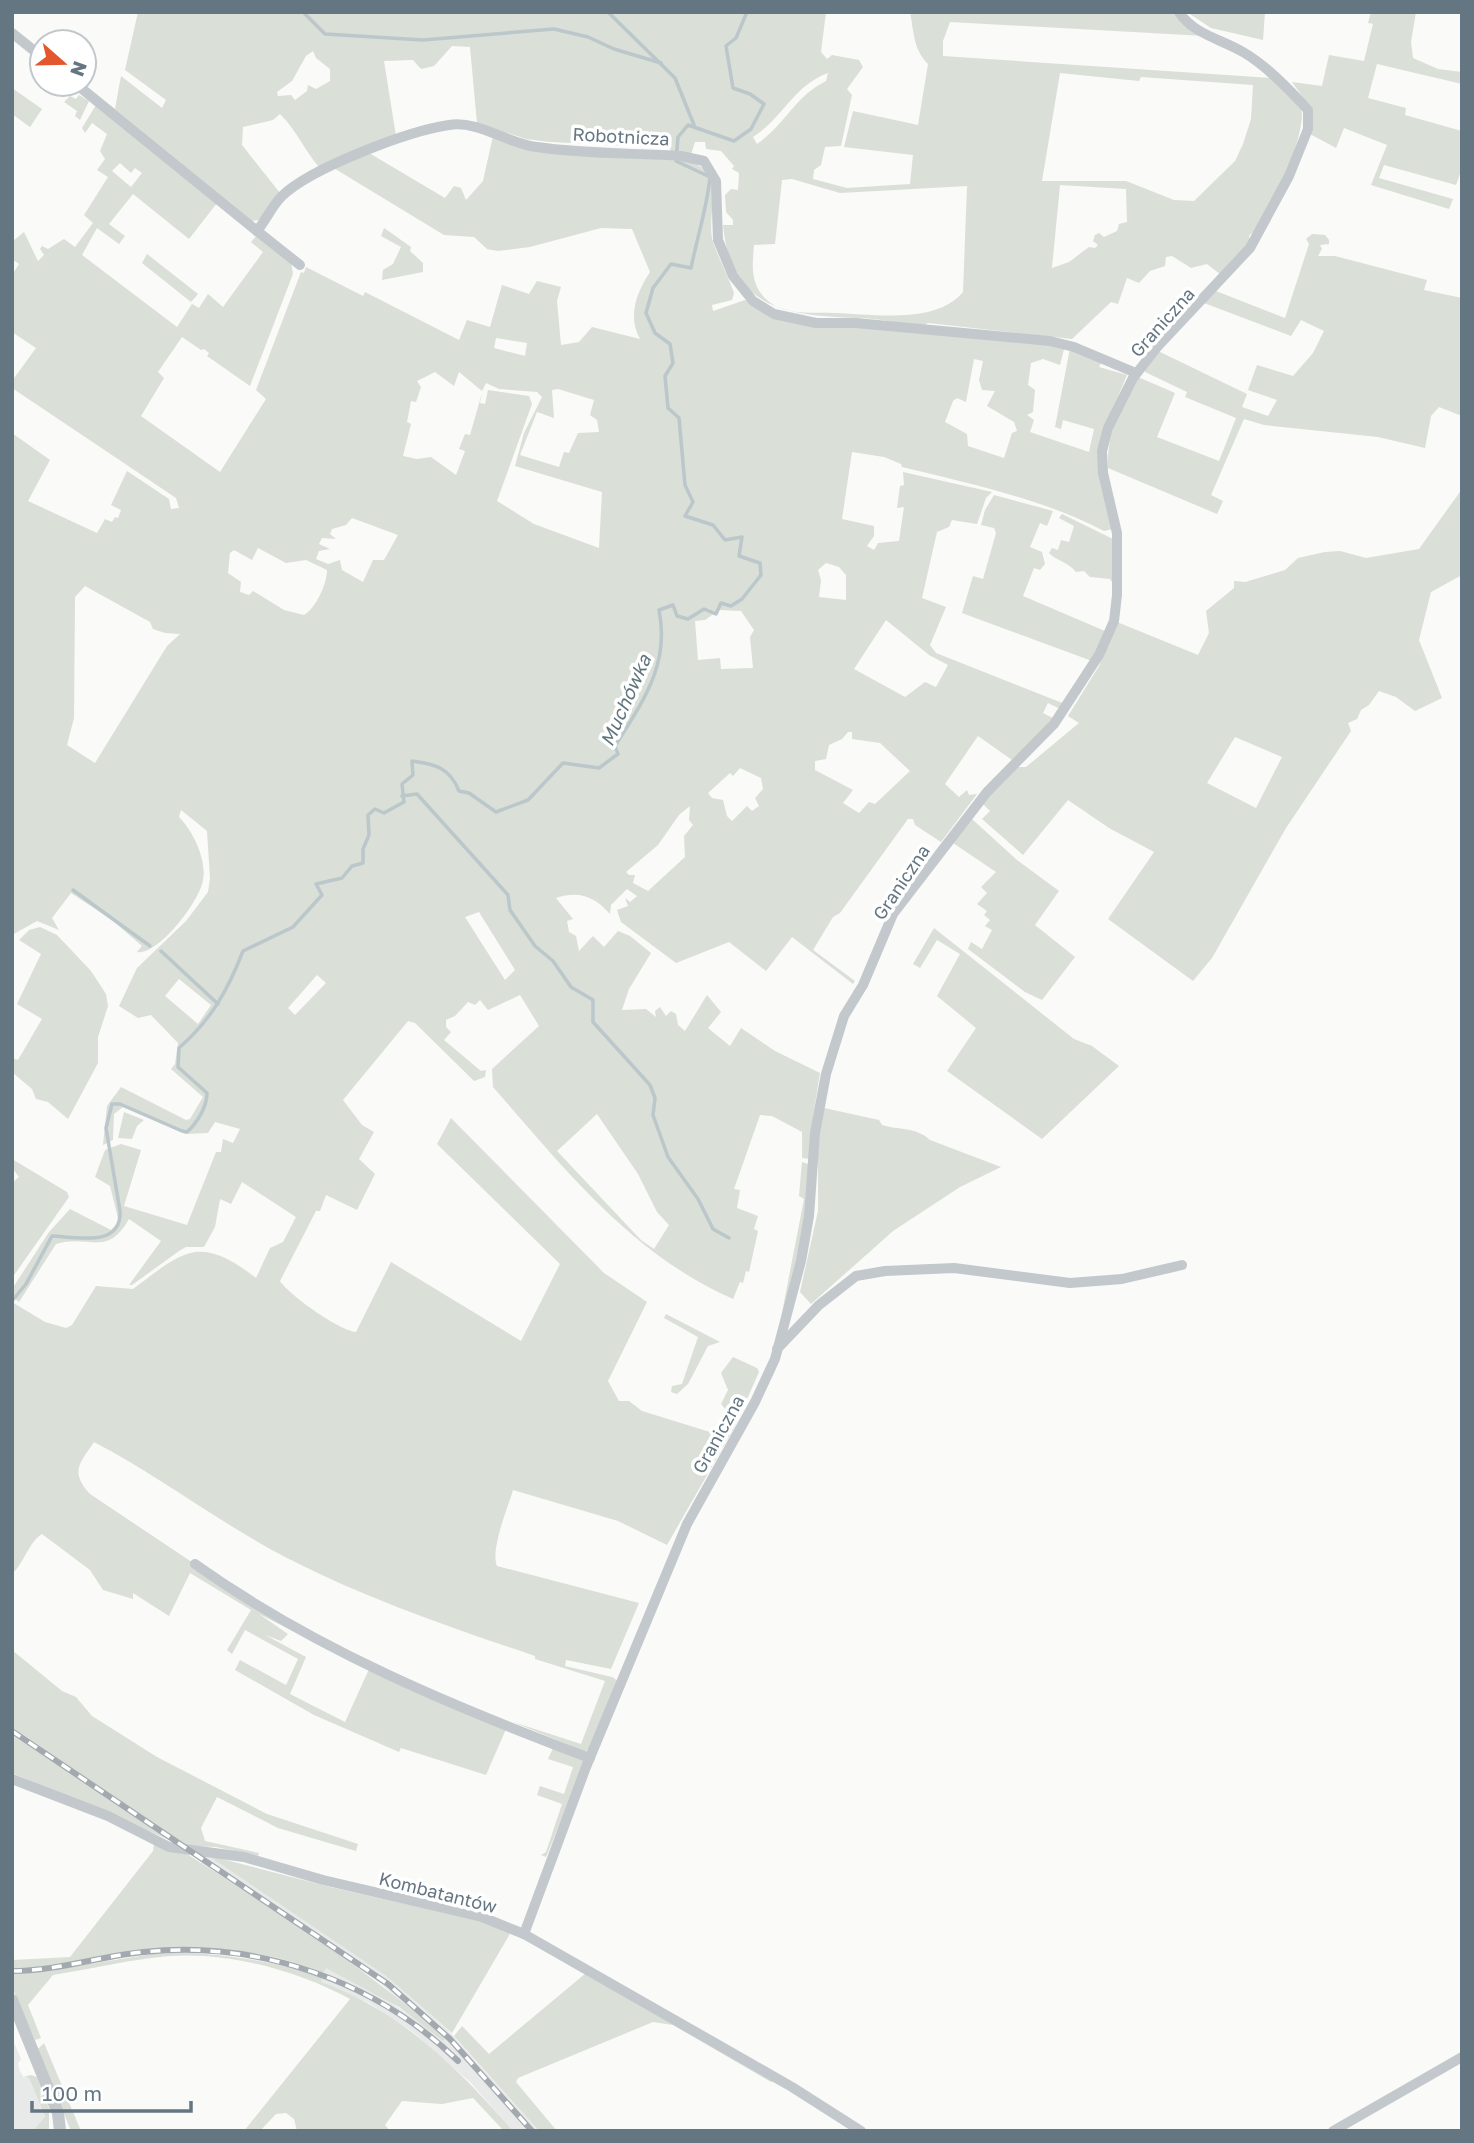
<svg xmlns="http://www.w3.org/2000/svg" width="1474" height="2143" viewBox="0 0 1474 2143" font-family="'Golos Text',sans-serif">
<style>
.built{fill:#e8e9e9}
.green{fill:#dadfd7;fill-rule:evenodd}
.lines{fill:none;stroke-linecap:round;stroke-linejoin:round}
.stream{stroke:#bbc7cb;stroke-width:3.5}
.minor{stroke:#c3c8cc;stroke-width:10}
.tertiary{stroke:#c3c8cc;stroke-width:12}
.rail-casing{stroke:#a2aab0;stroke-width:6}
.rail{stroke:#fff;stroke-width:3.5;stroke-dasharray:10;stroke-linecap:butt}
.labels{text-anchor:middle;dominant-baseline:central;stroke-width:7;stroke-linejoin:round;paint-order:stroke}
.street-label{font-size:18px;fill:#657683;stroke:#fff}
.water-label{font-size:19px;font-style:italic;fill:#60757c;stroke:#fff}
</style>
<rect width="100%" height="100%" fill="#fafaf8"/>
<g class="built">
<polygon points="207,1855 386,1976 448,2030 539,2131 513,2131 471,2083 414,2033 369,2003 320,1982 325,1967 374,1991 444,2039 380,1983 201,1863"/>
<polygon points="12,2038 21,2059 18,2064 20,2071 24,2078 29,2078 45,2118 33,2131 12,2131"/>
</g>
<g class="green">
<path d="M138 12H826L821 52 827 59 832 55 859 60 863 67 847 89 852 95 841 146 825 147 821 165 814 170 813 179 847 188 910 184 913 155 844 147 853 111 918 125 928 64C913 49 914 32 910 12H1175L1205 36 950 22 943 41V56L1271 78C1280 87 1297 98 1301 109 1308 127 1272 217 1257 230 1254 232 1251 233 1249 236L1250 241 1220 274 1207 264 1191 268 1172 256 1166 257 1165 266 1150 271 1139 283 1127 278 1118 304 1111 302 1072 339 928 323 922 326C900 324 879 318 857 318 788 315 731 310 723 225H733V220L726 212 725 195 731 189 738 190 739 173 732 169 734 166 721 151 706 149 705 142H695L689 161C728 173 705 215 713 242 719 259 728 276 734 293L732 300 712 305 713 311 745 300 773 314 1065 345 1060 365 1043 359 1031 363 1028 385 1035 390 1033 412 1027 415 1034 420 1030 432 1089 452 1094 429 1063 420 1061 429 1055 427 1070 348 1103 359 1099 367 1127 375 1104 430 1113 529 1104 531C1040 498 971 484 902 467L901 464 884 457 852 452 842 519 874 526V536L867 546 874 550 878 543 899 541 904 507 897 508 900 486 904 485 903 472 992 492 986 498 977 524 952 520 949 527 937 532 922 598 946 607 930 645 936 653 1065 704 1062 710 1048 703 1043 713 1055 719 1012 760 978 736 945 784 959 797 967 790 969 795 977 794 941 842 915 825 913 819H908L840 913 833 917 813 950 855 981 853 984 792 937 766 971 729 942 676 963 621 922 617 910 628 906 625 898 630 902 637 896 627 889 611 905 610 914C595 897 579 890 556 898L573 919 567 921 569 932 576 936 579 951 593 936 604 947 618 931 630 936 651 953 629 989 622 1010 646 1009 656 1017 655 1011 660 1007 666 1016 671 1011 676 1014 678 1025 685 1031 707 995 721 1012 708 1028 730 1046 741 1028 775 1051 820 1073 811 1130 810 1159 802 1158V1132L772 1116 760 1115 734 1189 740 1190 737 1208 758 1216 754 1229 758 1231 749 1272 746 1271 743 1283 740 1282 733 1299C631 1254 565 1169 493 1087L492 1069 539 1026 520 995 488 1010 480 1000 475 1005 468 1002 455 1016 446 1020V1027L451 1032 444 1040 481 1071 486 1070 485 1077 474 1081 415 1023 408 1021 343 1100 362 1125 374 1132 359 1159 375 1174 357 1210 326 1195 320 1211H316L280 1281C289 1295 340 1331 356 1332L391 1262 521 1341 560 1264 437 1144 451 1118 604 1273 647 1302 608 1381 619 1401H629L642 1411 723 1436 733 1418 721 1404 728 1390 721 1373 733 1357 757 1368 759 1372 735 1426 667 1545 618 1521 513 1490C508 1507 490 1550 497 1566L639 1603 611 1669 566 1660 565 1666 612 1677 618 1681 590 1750 584 1751 513 1722 581 1744 605 1681 535 1659V1656C452 1628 367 1599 289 1559 221 1524 161 1477 94 1442 79 1464 70 1472 90 1494L301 1635 259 1614 288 1634 281 1641 265 1635 306 1657 290 1694 345 1722 370 1667 506 1729 486 1775 401 1748 399 1752 314 1715 235 1670 240 1660 286 1685 298 1659 245 1630 232 1654 227 1650 251 1610 190 1573 169 1616 133 1593V1599L103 1590 90 1570 42 1534C29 1542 24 1563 12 1574V1302L45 1322 66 1328 72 1325 96 1286 133 1289C183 1252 198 1233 256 1278L270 1248 283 1242 296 1217 242 1182 231 1204 220 1199 215 1227 204 1247H186L179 1251 132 1285H129L161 1241 129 1219C107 1258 89 1234 56 1244L19 1302 12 1296V1289L49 1232 70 1209 111 1230 119 1222 110 1186 95 1177 105 1150 121 1144 141 1150 124 1206 187 1225 216 1152H221L223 1139 233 1143 240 1129 215 1122 208 1133 186 1134 123 1107 114 1114 113 1140 103 1145 107 1106 121 1087 186 1120 190 1119 203 1097 171 1069 175 1064 178 1043 151 1015 138 1018 119 1006 137 968 186 921 208 892 210 878 207 831 181 810 179 817C193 831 207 860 203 880 200 901 158 956 137 952L142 946 112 920 71 893 52 918 59 930 37 921 12 935V433L50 460 28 501 97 533 105 519 112 522 115 517 118 518 121 510 111 505 127 471 169 499 171 509 179 508 176 498 12 388V381L36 348 12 332V275L19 264 12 259 13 241 24 232 38 261 44 255 40 249 42 246 48 249 64 239 75 247 93 223 84 215 108 177 97 170 105 159 100 151 107 134 92 123 85 133 82 128 96 105 217 203 189 239 133 194 109 224 125 236 119 244 97 228 82 255 177 327 192 304 199 308 208 294 223 307 263 252 251 242 257 235 291 262 293 274 250 386 207 356 209 353 204 349 201 350 182 337 158 372 164 378 141 416 220 472 266 399 256 390 301 272 304 273 306 267 363 296 365 292 459 340 467 320 490 327 502 285 529 294 537 281 561 287 557 301 561 345 579 342 592 327 640 339C627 316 637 292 650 272L632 229 601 228 530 247 498 251 487 249 474 237 444 235 332 167 369 153 445 198 454 186 461 188 466 200 483 181 493 136 535 148 672 155 670 148 550 142 526 139 477 123 470 47 452 46 434 66 421 69 413 60 384 61 396 136 319 167C305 151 295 128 280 114L273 120 243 127 242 145 280 193 263 219 252 221 115 109 121 76 162 108 166 100 125 70ZM313 51 316 58 330 69V81L316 89 308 85 307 91 295 100 291 95 278 96 277 92 292 81 306 56ZM828 73 826 81C794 97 786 124 757 144L753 137C783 118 793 86 828 73ZM1060 73 1139 81 1141 77 1253 85 1251 119 1243 144 1235 161 1194 201 1174 200 1126 181H1042ZM120 163 131 173 135 168 142 173 131 187 112 171ZM792 179 840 193 967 186 963 292C936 325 872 314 834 313 809 312 777 317 760 292 750 277 753 261 754 245L775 244 782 180ZM1060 185 1126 189 1127 222 1119 224 1117 231 1104 237 1099 233 1095 235 1093 241 1098 245 1095 248 1089 247 1069 262 1052 268ZM496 338 527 343 525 356 494 348ZM974 359 983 361 979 380 982 390 995 391 987 406 1014 422 1017 431 1012 433 1004 458 968 446 967 434 945 422 953 401 957 398 966 402ZM435 372 454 386 459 372 482 391 486 383 499 389 537 392 542 397 524 433 515 466 602 492 599 548 534 524 497 501 532 404 529 396 488 390 485 404 480 403 482 393 470 435 465 434 459 449 465 451 456 475 431 457 417 459 403 456 411 424 407 422 411 401 416 402 421 387 417 381ZM558 389 594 400 590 415 597 420 599 432 578 433 569 453 564 452 559 467 520 455 537 412 554 418 552 390ZM352 518 398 535 384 560H373L363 582 342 570 340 560 328 564 316 559 319 551 330 549 319 544 322 538 336 539 330 534 332 529 346 525ZM258 548 286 563 306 560 327 570C327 584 316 608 304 615L284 610 253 591 249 595 240 592 241 582 228 573 230 553 234 550 252 560ZM826 563 839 567 846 575V600L819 597 821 580 818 570ZM85 586 150 622 153 629 165 633 180 634 167 646 95 763 67 745 74 718 75 597ZM719 610 741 611 754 630 750 637 753 668 721 669 720 658 698 660 695 621 705 620ZM886 620 929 655 948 665 936 687 925 682 905 697 854 669ZM848 732H852V739L880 743 910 771 875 804 869 802 859 813 843 803 853 790 815 770V761L826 759 829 745 842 739ZM740 768 761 778 763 789 755 798 759 806 752 811 747 806 732 821 727 816 723 800 712 798 708 793 730 773 733 776ZM690 806 689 820 693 825 684 836 685 857 648 891 633 883 635 875H629L626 872 658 845 679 815ZM479 912 515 970 505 980 465 917ZM317 975 326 983 295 1015 288 1008ZM179 979 211 1005 198 1024 165 996ZM597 1114 638 1174 657 1212 669 1225 654 1249 641 1240 557 1151Z"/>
<polygon points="1187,12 1265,12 1263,40 1211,28"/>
<polygon points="1371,12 1416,12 1411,42 1413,58 1438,69 1462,72 1462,84 1377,64 1368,98 1406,108 1405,115 1462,131 1462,168 1456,185 1384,165 1379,178 1453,199 1449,209 1371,185 1387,145 1344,128 1336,148 1310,134 1311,109 1292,82 1322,86 1329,55 1364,61 1373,24 1368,23"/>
<polygon points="12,88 42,109 30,127 12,114"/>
<polygon points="79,95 89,101 80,120 75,116 77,111 64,102 70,96 76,99"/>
<polygon points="384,228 411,247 410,251 423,263 423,272 382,280 383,270 393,264 401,247 381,236"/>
<path d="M1312 234 1325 235 1329 240V244L1320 245 1322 249 1318 256H1335L1427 280 1424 290 1462 298V416L1439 407 1431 416 1425 448 1378 437 1264 425 1244 419 1211 495 1223 501 1217 514 1108 468C1107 432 1120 406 1138 377L1175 393 1157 437 1219 461 1236 418 1185 397 1187 392 1145 372 1144 368 1158 351 1247 394 1242 407 1268 416 1277 400 1248 390 1257 365 1293 376 1313 353 1324 331 1301 320 1291 336 1204 303 1216 291 1285 318 1309 244 1306 239Z"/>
<polygon points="147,254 198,294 191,302 142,263"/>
<polygon points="1175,298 1192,305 1164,334 1153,326"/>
<path d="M1462 489V575L1431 592 1419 640 1442 698 1415 711 1396 697 1379 691 1369 705 1361 710 1357 719 1348 723 1351 731 1286 828 1212 958 1193 981 1108 919 1154 852 1109 828 1068 800 1023 855 982 819 990 811 981 802 1016 767H1026L1079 723 1068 716 1099 666 1117 622 1198 655 1209 633 1206 611 1234 588V581L1245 582 1285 570 1298 558 1325 552 1340 551 1366 558 1419 549ZM1235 737 1282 757 1256 808 1207 783Z"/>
<polygon points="994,495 1053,511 1047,526 1040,523 1030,547 1042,552 1045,564 1040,570 1034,568 1023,596 1105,631 1092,661 962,613 973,576 983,579 996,533 994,528 981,525 985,510"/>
<path d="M1062 514 1113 539V584L1110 579 1090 577 1084 571 1076 572C1067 561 1058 562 1049 553L1052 548 1058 550 1061 540 1069 542 1074 526 1059 518Z"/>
<polygon points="972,819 1017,860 1059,891 1035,925 1075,957 1042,1000 1025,992 968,949 971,942 982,949 992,930 985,926 990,920 984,915 987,911 977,904 987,893 981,887 996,872 953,843"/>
<polygon points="40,927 57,935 91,971 106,994 108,1006 98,1037 98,1063 68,1119 48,1102 36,1099 32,1089 12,1072 12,1058 18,1060 42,1019 17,1004 41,954 19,940 29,930"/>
<polygon points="934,928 1074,1039 1092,1046 1119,1066 1042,1139 947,1071 976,1028 937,996 960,954 937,940 920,968 913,964"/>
<path d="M824 1108 879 1120 882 1125C897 1130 917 1127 930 1140L1001 1167 960 1187 893 1231 811 1304 800 1292 818 1211V1136Z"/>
<polygon points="124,1112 144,1120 137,1126 132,1139 118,1138"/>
<polygon points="12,1159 67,1192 69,1197 12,1278 12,1183 19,1177 13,1169"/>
<polygon points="802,1162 811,1165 802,1245 780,1323 804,1199 799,1196"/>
<polygon points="666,1314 720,1342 708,1346 688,1384 677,1394 671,1392 672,1386 682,1384 698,1337 664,1318"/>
<polygon points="12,1650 62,1691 76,1697 92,1716 157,1757 267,1814 358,1844 356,1851 278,1828 217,1797 201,1828 205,1841 259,1853 258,1856 216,1847 187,1846 12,1727"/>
<polygon points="12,1735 179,1844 12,1773"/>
<polygon points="554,1746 583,1757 585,1762 546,1857 541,1855 546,1852 562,1804 537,1795 540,1786 564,1794 573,1767 548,1759"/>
<path d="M154 1844 172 1852 187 1854C276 1912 366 1967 445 2038L443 2041 399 2007 326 1968 323 1973C262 1947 188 1943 123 1952 86 1958 50 1969 12 1969V1960L70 1957 153 1851Z"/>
<polygon points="207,1855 330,1887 485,1922 511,1932 452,2033 386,1976"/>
<path d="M165 1952C219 1953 270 1960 322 1977L321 1982C401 2011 458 2068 513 2131H504L473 2098 442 2104 402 2101 385 2125 390 2131H297L294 2119 286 2113 276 2114 260 2131H244L350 1999C298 1971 230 1952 170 1956 131 1959 91 1969 53 1975L28 2005 41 2038 35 2040 12 1987V1972L51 1970Z"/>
<polygon points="586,1973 774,2080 771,2082 673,2025 653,2022 518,2078 516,2082 557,2131 539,2131 454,2036 462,2026 489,2054"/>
<polygon points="44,2043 81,2131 71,2131 38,2049"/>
<polygon points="31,2075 37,2077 49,2108 49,2131 33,2131 45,2117 29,2078 23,2077"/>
</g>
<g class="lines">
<g class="stream">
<polyline points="303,12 325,34 423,40 554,29 588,37 614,49 661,63"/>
<polyline points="608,12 675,78 694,125"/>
<polyline points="402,796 417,794 508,895 510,910 535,946 553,961 571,987 593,1000 593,1022 650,1085 655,1098 653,1115 668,1157 698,1199 713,1229 729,1238"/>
<polyline points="73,890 150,946"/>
<polyline points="161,951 218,1004"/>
<path d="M12 1301 26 1284 52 1236C76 1237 122 1248 120 1211L106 1128 112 1104H120L182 1131 187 1132C197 1123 207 1107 207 1093L178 1067 179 1048C211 1020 228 990 243 951L293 927 322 895 316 884 342 878 352 866 363 863V849L369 835 368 815 375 809 384 813 404 802 402 784 413 775 412 761C435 764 450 768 459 791L469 793 496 812 528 800 563 763 599 768 618 754 615 746C643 701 670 665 659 610L673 605 677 616 688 619 704 609 716 614 721 603 731 606 742 599 761 575 760 563 739 556 742 537 725 540 713 525 685 516 693 502 685 485 679 418 668 408 665 376 673 363 670 344 655 333 646 313 653 288 671 264 691 268C697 238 707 208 710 177L676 161 678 137 688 125 734 141 751 129 764 104 750 94 733 88 726 46 736 38 747 12"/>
</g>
<g class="minor">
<polyline points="12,33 42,57"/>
<path d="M76 84 257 231C266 220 272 206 282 196 311 168 408 131 449 125 479 120 508 144 537 147 584 154 634 153 681 156L704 161 716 181 718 240 733 276 753 301 774 314 816 323H856L1050 341 1074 347 1136 373"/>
<polyline points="257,231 300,265"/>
<polyline points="777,1349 819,1305 856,1276 885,1271 954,1268 1070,1283 1122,1279 1182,1265"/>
<path d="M195 1564C314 1649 454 1707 590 1758"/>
<polyline points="12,1779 108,1816 169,1847 244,1857 323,1880 482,1917 524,1934 792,2087 861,2131"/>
<path d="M524 1934 586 1767 687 1524 755 1402 775 1359 801 1261 809 1216 815 1133 826 1074 844 1016 863 985 893 914 987 792 1054 724 1099 655 1114 621 1117 595V533L1103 473 1102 451 1108 428 1133 378 1158 346 1250 248 1289 176 1308 129V110C1289 89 1267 66 1243 52 1221 39 1193 34 1179 12"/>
<polyline points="1333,2131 1462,2057"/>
</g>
<polyline class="tertiary" points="12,2000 58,2113 60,2131"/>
<defs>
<g id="rail">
<polyline points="12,1731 388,1984 450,2039 532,2131"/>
<path d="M12 1971C57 1971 100 1956 144 1952 258 1940 376 1981 458 2061"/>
</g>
</defs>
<use href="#rail" class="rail-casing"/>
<use href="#rail" class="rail"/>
</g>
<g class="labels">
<g class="street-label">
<text transform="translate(621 136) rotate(3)">Robotnicza</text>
<text transform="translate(1162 322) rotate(-48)">Graniczna</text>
<text transform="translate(901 882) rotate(-56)">Graniczna</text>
<text transform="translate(718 1434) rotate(-61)">Graniczna</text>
<text transform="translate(438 1892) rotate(14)">Kombatantów</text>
</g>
<g class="water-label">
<text transform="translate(625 700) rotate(-66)">Muchówka</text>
</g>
</g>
<rect width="1474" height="2143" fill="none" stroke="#657683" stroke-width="28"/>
<g transform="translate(63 63) rotate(110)"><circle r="33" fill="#ffffff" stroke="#c1c8cd" stroke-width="2"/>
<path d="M0-5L12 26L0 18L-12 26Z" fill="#e4572e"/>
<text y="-10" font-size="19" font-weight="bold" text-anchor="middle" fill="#657683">N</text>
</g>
<path d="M32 2101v10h159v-10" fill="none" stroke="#657683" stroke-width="3.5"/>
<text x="42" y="2101" font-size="21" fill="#657683" stroke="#ffffff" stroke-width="5" paint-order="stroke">100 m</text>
</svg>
